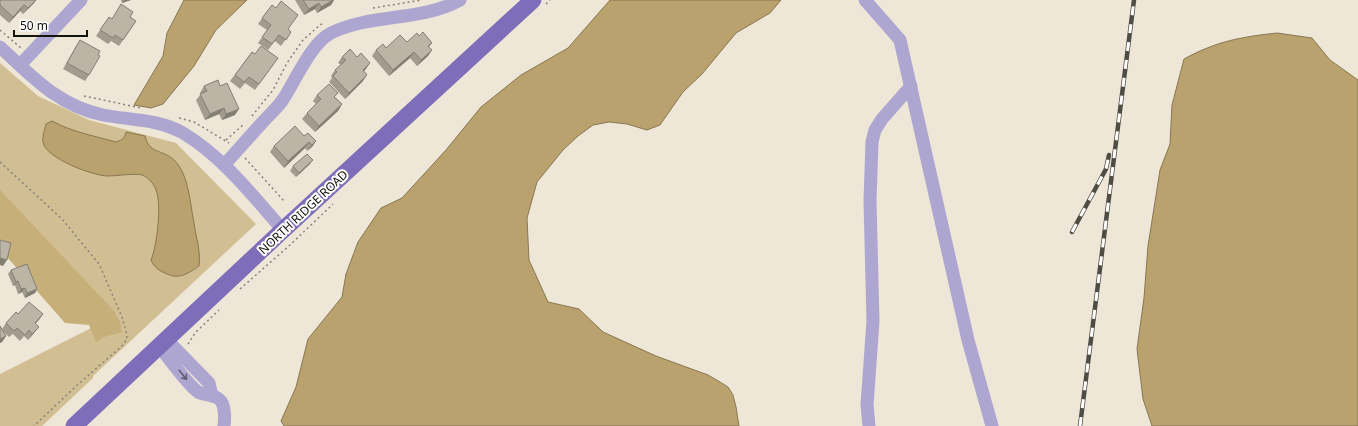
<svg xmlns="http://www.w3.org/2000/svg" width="1358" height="426" viewBox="0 0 1358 426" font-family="'Noto Sans',sans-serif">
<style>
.green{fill:#d2be93}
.forest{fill:#c7af7a}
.water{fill:#baa26e;stroke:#887751}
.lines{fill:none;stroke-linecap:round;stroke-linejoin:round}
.path{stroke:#888378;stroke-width:1.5;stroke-dasharray:2 3;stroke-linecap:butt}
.minor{stroke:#ada6d0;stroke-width:13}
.major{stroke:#7e6db9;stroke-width:17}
.rail-casing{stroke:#4f4c43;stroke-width:4.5}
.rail{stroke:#fff;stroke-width:3;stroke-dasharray:9;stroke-linecap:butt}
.wall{fill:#a29c8f}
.shaded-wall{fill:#847f74}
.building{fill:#bcb5a6;stroke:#847f74}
.oneway{stroke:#615c6e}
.labels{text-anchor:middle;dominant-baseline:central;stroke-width:4;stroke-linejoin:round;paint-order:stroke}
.street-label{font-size:12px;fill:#15130d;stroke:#fff}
</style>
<rect width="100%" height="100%" fill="#eee6d7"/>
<polygon class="green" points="0,63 38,96 89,120 176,143 256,224 93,376 93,378 42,426 0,426 0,374 117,315 0,193"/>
<polygon class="forest" points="0,190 115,312 120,322 122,332 104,337 96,342 89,325 65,323 0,249"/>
<g class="water">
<polygon points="184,0 247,0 216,30 194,66 163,104 151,108 134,105 163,56 167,33"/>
<polygon points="610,0 781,0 770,13 736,33 702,74 683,92 660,125 647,130 627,124 609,122 593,125 578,136 563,150 537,182 527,218 529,260 548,302 579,309 603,332 656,356 708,375 720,382 728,387 733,395 736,407 739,426 284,426 281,421 296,387 308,339 342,297 346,274 358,242 381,208 402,198 446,150 481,107 521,75 568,48"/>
<path d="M1277 33 1312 38 1330 60 1358 80V426H1152L1143 399 1137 349 1144 298 1148 246 1160 170 1170 144 1172 105 1184 59C1217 41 1241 37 1277 33Z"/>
<path d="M52 121C72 132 95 136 116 142 122 140 125 138 126 132L145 136C149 154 162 149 174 160 189 174 190 204 194 223 196 238 201 251 199 266 189 273 179 280 167 274 158 270 155 268 151 260 157 246 162 204 156 190 154 184 148 177 142 175 136 173 116 176 108 176 93 176 45 158 43 142 42 136 45 129 46 124Z"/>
</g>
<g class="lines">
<g class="path">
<polyline points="546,4 550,0"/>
<polyline points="373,8 422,0"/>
<polyline points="0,30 21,48"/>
<polyline points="84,96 141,108"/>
<polyline points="252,116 273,90 287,63 303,40 320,25 324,23"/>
<polyline points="179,118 194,122 229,143"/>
<polyline points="226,140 244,124"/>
<polyline points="245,158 285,202"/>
<polyline points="0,162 62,219 99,264 122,317 126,331 127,339 122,346 75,387 34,426"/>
<polyline points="240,289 290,245 333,204"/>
<polyline points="188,344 195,333 219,310"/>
</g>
<g class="minor">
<polyline points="865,0 900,40 968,340 992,426"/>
<path d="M0 47C32 76 58 106 103 115 129 120 159 119 183 133 223 157 252 195 283 230"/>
<polyline points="20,65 81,0"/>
<path d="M225 164C237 151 249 137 261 124 268 116 276 109 282 101 295 82 310 44 331 33 372 13 420 22 460 0"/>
<polyline points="166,339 209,383 212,396"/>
<path d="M159 346C168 357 187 384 198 392 205 396 216 394 221 401 225 407 225 419 224 426"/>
<polyline points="869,426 867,405 873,321 870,201 872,142 875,130 882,119 911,86"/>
</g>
<polyline class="major" points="74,426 283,230 533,0"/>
<defs>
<g id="rail">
<polyline points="1072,232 1106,169 1109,155"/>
<polyline points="1080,426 1134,0"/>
</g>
</defs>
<use href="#rail" class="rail-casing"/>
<use href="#rail" class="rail"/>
</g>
<g class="wall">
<polygon points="0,0 36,0 34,3 23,14 20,11 9,23 0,15"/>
<polygon points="121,0 131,0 122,3"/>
<polygon points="295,0 334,0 331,5 317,13 315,9 304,15"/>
<polygon points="272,5 288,29 291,32 281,46 275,41 268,50 258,43 267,30 258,24"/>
<polygon points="109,17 112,19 130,17 136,21 119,46 111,41 108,44 96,36"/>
<polygon points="419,36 432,43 429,47 432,50 428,56 417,66 410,58 389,76 372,56 376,50 407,42"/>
<polygon points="80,40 89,75 85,81 63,69 76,46"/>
<polygon points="252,52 255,54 278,58 255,90 245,83 240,89 230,81"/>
<polygon points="342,57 366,69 364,71 363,81 345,99 329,82 332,78 331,76 335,70 341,65 338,63"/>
<polygon points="204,86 235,115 222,120 219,114 205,120 196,100 201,94 200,93"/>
<polygon points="317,95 335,97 342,104 338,111 315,132 302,119 307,113 316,104 313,101"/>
<polygon points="316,141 312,147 307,151 305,148 284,168 270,152 274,146"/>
<polygon points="310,164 296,177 290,171 293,166"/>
<polygon points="11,270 37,289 35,293 25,298 22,292 18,294 15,285 13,286 8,274"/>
<polygon points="18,314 43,314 35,324 34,333 28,340 24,336 20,341 13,334 9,337 3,331 6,336 2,342 0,343 0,326 2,329 6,323"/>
</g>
<g class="shaded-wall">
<polygon points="36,0 34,3 23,14 28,8"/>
<polygon points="124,0 131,0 122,3"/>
<polygon points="333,0 334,0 331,5 317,13 321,7"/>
<polygon points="319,3 315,9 304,15 309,9"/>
<polygon points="24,5 20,11 9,23 13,17"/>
<polygon points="432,50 428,56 417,66 421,60"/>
<polygon points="414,52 410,58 389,76 393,70"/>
<polygon points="370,63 366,69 358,76 363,70"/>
<polygon points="367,75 363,81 345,99 349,93"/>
<polygon points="342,104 338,111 315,132 319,126"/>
<polygon points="224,108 219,114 205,120 210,114"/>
<polygon points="239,109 235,115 222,120 226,114"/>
<polygon points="316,141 312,147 307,151 312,145"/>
<polygon points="309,142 305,148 284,168 288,161"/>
<polygon points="313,160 310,164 296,177 299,173"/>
<polygon points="0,258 7,260 3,266 0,265"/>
<polygon points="18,281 15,285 13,286 16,282"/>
<polygon points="25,288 22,292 18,294 21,289"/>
<polygon points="37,289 35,293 25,298 27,293"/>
<polygon points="43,314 39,320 30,329 35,323"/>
<polygon points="39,327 34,333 28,340 32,334"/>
<polygon points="6,336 2,342 0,343 0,339"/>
</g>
<g class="building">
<polygon points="1,0 36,0 28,8 24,5 13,17 0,5 0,1"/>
<polygon points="303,0 333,0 321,7 319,3 309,9"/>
<polygon points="281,1 298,15 288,29 291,32 286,40 279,35 272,44 262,37 271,25 262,18 272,5 276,8"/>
<polygon points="121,4 133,12 130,17 136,21 123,40 115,35 113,38 100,30 109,17 112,19"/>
<polygon points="423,32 432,43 428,46 432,50 421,60 414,52 393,70 376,50 383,44 386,48 400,35 407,42 417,33 419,36"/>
<polygon points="80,40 100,51 98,55 100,56 89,75 67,63"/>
<polygon points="261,46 278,58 259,84 249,77 244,82 235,75 252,52 255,54"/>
<polygon points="350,49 357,57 361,53 370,63 363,70 367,75 349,93 333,76 337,72 335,70 346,60 342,57"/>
<polygon points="218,80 220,86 227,83 239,109 226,114 224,108 210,114 200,94 207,91 204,86"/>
<polygon points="329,84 338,93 334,97 342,104 319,126 307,113 321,99 317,95"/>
<polygon points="295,126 304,136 308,133 316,141 312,145 309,142 288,161 274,146"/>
<polygon points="307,154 313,160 299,173 293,166"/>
<polygon points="0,240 11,243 7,260 0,258"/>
<polygon points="27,264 37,289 27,293 25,288 21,289 18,281 16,282 11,270"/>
<polygon points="29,302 43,314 35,323 39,327 32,334 29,330 25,335 17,328 14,331 6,323 16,312 18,314"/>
<polygon points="0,326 6,336 0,339"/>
</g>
<defs><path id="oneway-shaft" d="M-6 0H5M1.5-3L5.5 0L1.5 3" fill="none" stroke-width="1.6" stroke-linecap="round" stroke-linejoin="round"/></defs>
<use class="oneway" href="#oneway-shaft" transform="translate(183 375) rotate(51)"/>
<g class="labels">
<g class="street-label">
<text transform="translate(303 212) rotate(-43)">NORTH RIDGE ROAD</text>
</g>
</g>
<path d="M14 30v6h73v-6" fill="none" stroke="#15130d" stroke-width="2"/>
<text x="20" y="30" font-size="12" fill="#15130d" stroke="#ffffff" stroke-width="3" paint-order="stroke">50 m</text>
</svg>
